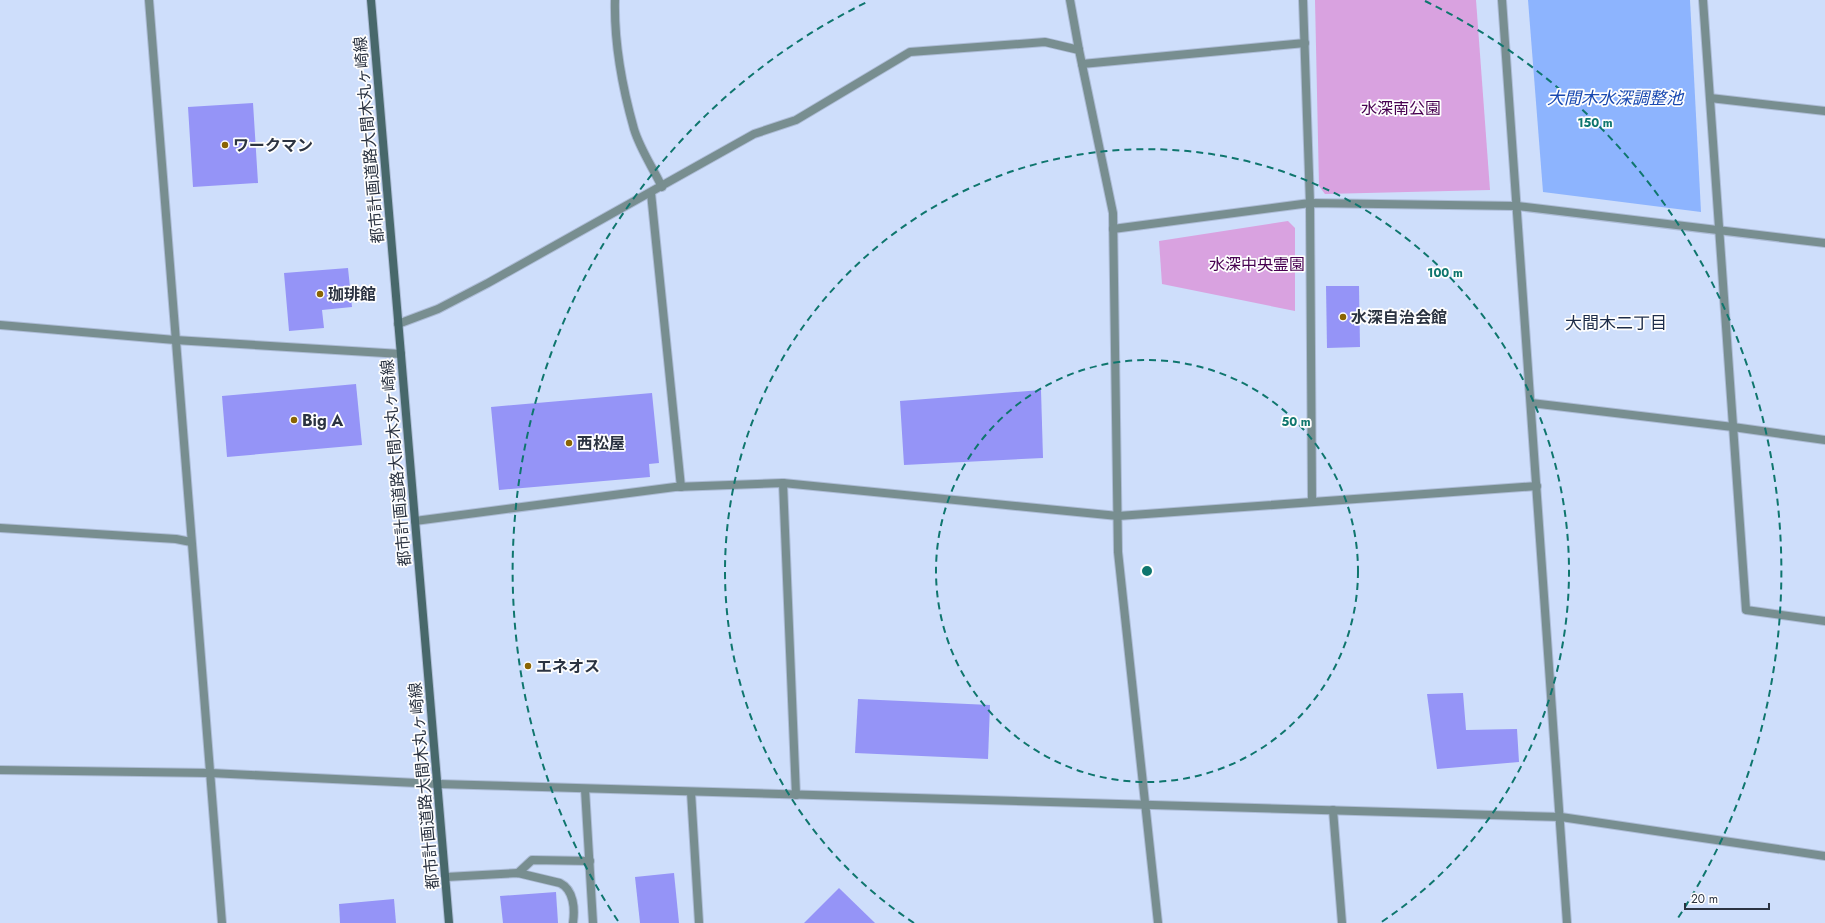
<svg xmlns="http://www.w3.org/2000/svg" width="1825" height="923" viewBox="0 0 1825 923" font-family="Jost,'Noto Sans JP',sans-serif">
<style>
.green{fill:#d9a2e0}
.water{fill:#8db4fe}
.building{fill:#9594f7}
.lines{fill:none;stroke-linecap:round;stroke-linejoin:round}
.lane-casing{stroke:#adbcd6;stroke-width:10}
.street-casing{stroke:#adbcd6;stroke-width:10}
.secondary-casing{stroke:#adbcd6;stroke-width:10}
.lane{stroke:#788e90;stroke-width:8}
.street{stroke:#788e90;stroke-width:8}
.secondary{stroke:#48686b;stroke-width:8}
.ring{fill:none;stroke:#0f766e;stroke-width:2;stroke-dasharray:7 5}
.poi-dot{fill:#8a6403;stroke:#fefefe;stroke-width:1.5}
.labels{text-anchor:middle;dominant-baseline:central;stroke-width:3.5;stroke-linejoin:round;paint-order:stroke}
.park-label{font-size:16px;fill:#470050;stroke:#fefefe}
.street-label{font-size:16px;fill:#2b3341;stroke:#fefefe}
.poi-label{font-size:16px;font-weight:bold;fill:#2b3341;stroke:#fefefe;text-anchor:start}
.water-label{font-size:17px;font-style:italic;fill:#1949b1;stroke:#fefefe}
.neighbourhood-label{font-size:17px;fill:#1e2d49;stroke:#fefefe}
.centre{fill:#0f766e;stroke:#fefefe;stroke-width:2}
.ring-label{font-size:12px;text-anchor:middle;font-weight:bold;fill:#0f766e;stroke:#fefefe;stroke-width:3.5;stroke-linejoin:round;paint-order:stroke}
</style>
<rect width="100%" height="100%" fill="#cedefb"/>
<g class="green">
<polygon points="1315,0 1476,0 1490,190 1325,194 1319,186"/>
<polygon points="1288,221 1295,228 1295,311 1162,284 1159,241"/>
</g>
<polygon class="water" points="1528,0 1690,0 1701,212 1543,192"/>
<g class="building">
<polygon points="253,103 258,183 193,187 188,107"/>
<polygon points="348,268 352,307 322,310 324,328 289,331 284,273"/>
<polygon points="1326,286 1359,286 1360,347 1327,348"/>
<polygon points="356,384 362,445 227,457 222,396"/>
<polygon points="1041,390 1043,458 904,465 900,401"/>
<polygon points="652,393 659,463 649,464 650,477 499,490 491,407"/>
<polygon points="1463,693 1466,730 1517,729 1519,762 1437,769 1427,694"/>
<polygon points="858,699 990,705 988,759 855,753"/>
<polygon points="674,873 679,923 640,923 635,877"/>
<polygon points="839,888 875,923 804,923"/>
<polygon points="556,892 558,923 503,923 500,896"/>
<polygon points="394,899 396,923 340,923 339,904"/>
</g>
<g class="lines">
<defs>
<g id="lane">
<polyline points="585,789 593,923"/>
<polyline points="518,873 532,860 590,861"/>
<path d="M446 877 518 873 560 883C574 890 575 909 573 923"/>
</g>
<g id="street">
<polyline points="149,0 222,923"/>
<path d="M615 0C614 41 623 90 634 129 640 149 653 168 662 187"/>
<polyline points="1070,0 1079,50 1113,213 1118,552 1158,923"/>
<polyline points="1303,0 1310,203 1312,502"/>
<polyline points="1502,0 1567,923"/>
<polyline points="1703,0 1746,610 1825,621"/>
<polyline points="1082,64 1305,43"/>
<polyline points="1710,98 1825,111"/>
<polyline points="651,193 681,487"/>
<polyline points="1113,229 1310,203 1517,206 1825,243"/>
<polyline points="398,324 438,309 488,283 754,134 796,120 910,52 1045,42 1079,50"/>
<polyline points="0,325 175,340 401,354"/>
<polyline points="1531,403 1733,427 1825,440"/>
<polyline points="783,483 796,795"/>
<polyline points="415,521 675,487 783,483 1118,516 1537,486"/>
<polyline points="0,528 176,539 191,542"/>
<polyline points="0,770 210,773 438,784 1561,817 1825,856"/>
<polyline points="691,792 699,923"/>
<polyline points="1333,810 1342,923"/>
</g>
<polyline id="secondary" points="371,0 449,923"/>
</defs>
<use href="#lane" class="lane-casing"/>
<use href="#street" class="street-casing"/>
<use href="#secondary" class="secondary-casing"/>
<use href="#lane" class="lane"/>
<use href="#street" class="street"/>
<use href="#secondary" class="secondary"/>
</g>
<g class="ring">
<circle cx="1147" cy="571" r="211"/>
<path d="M914 923A422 422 0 1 1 1380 923"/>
<path d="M618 921A634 634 0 0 1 869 1M1425 1A634 634 0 0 1 1676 921"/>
</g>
<g class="poi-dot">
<circle cx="225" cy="145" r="4"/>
<circle cx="320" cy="294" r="4"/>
<circle cx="1343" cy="317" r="4"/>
<circle cx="294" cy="420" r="4"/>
<circle cx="569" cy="443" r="4"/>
<circle cx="528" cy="666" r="4"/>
</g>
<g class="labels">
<g class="park-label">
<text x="1401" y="108">水深南公園</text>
<text x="1257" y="264">水深中央霊園</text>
</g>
<g class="street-label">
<text transform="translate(369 140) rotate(-95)">都市計画道路大間木丸ヶ崎線</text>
<text transform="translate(396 463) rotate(-95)">都市計画道路大間木丸ヶ崎線</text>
<text transform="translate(424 786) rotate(-95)">都市計画道路大間木丸ヶ崎線</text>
</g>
<g class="poi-label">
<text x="233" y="145">ワークマン</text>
<text x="328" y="294">珈琲館</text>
<text x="1351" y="317">水深自治会館</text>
<text x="302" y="420">Big A</text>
<text x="577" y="443">西松屋</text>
<text x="536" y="666">エネオス</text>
</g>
<g class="water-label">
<text x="1615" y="98">大間木水深調整池</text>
</g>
<g class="neighbourhood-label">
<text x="1616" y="323">大間木二丁目</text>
</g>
</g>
<circle cx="1147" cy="571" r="6" class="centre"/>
<g class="ring-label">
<text x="1595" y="127">150 m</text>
<text x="1445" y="277">100 m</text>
<text x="1296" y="426">50 m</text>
</g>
<path d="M1685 903v6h84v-6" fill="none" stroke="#2b3341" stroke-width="2"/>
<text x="1691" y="903" font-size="12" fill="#2b3341" stroke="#fefefe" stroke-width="3" paint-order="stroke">20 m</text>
</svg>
